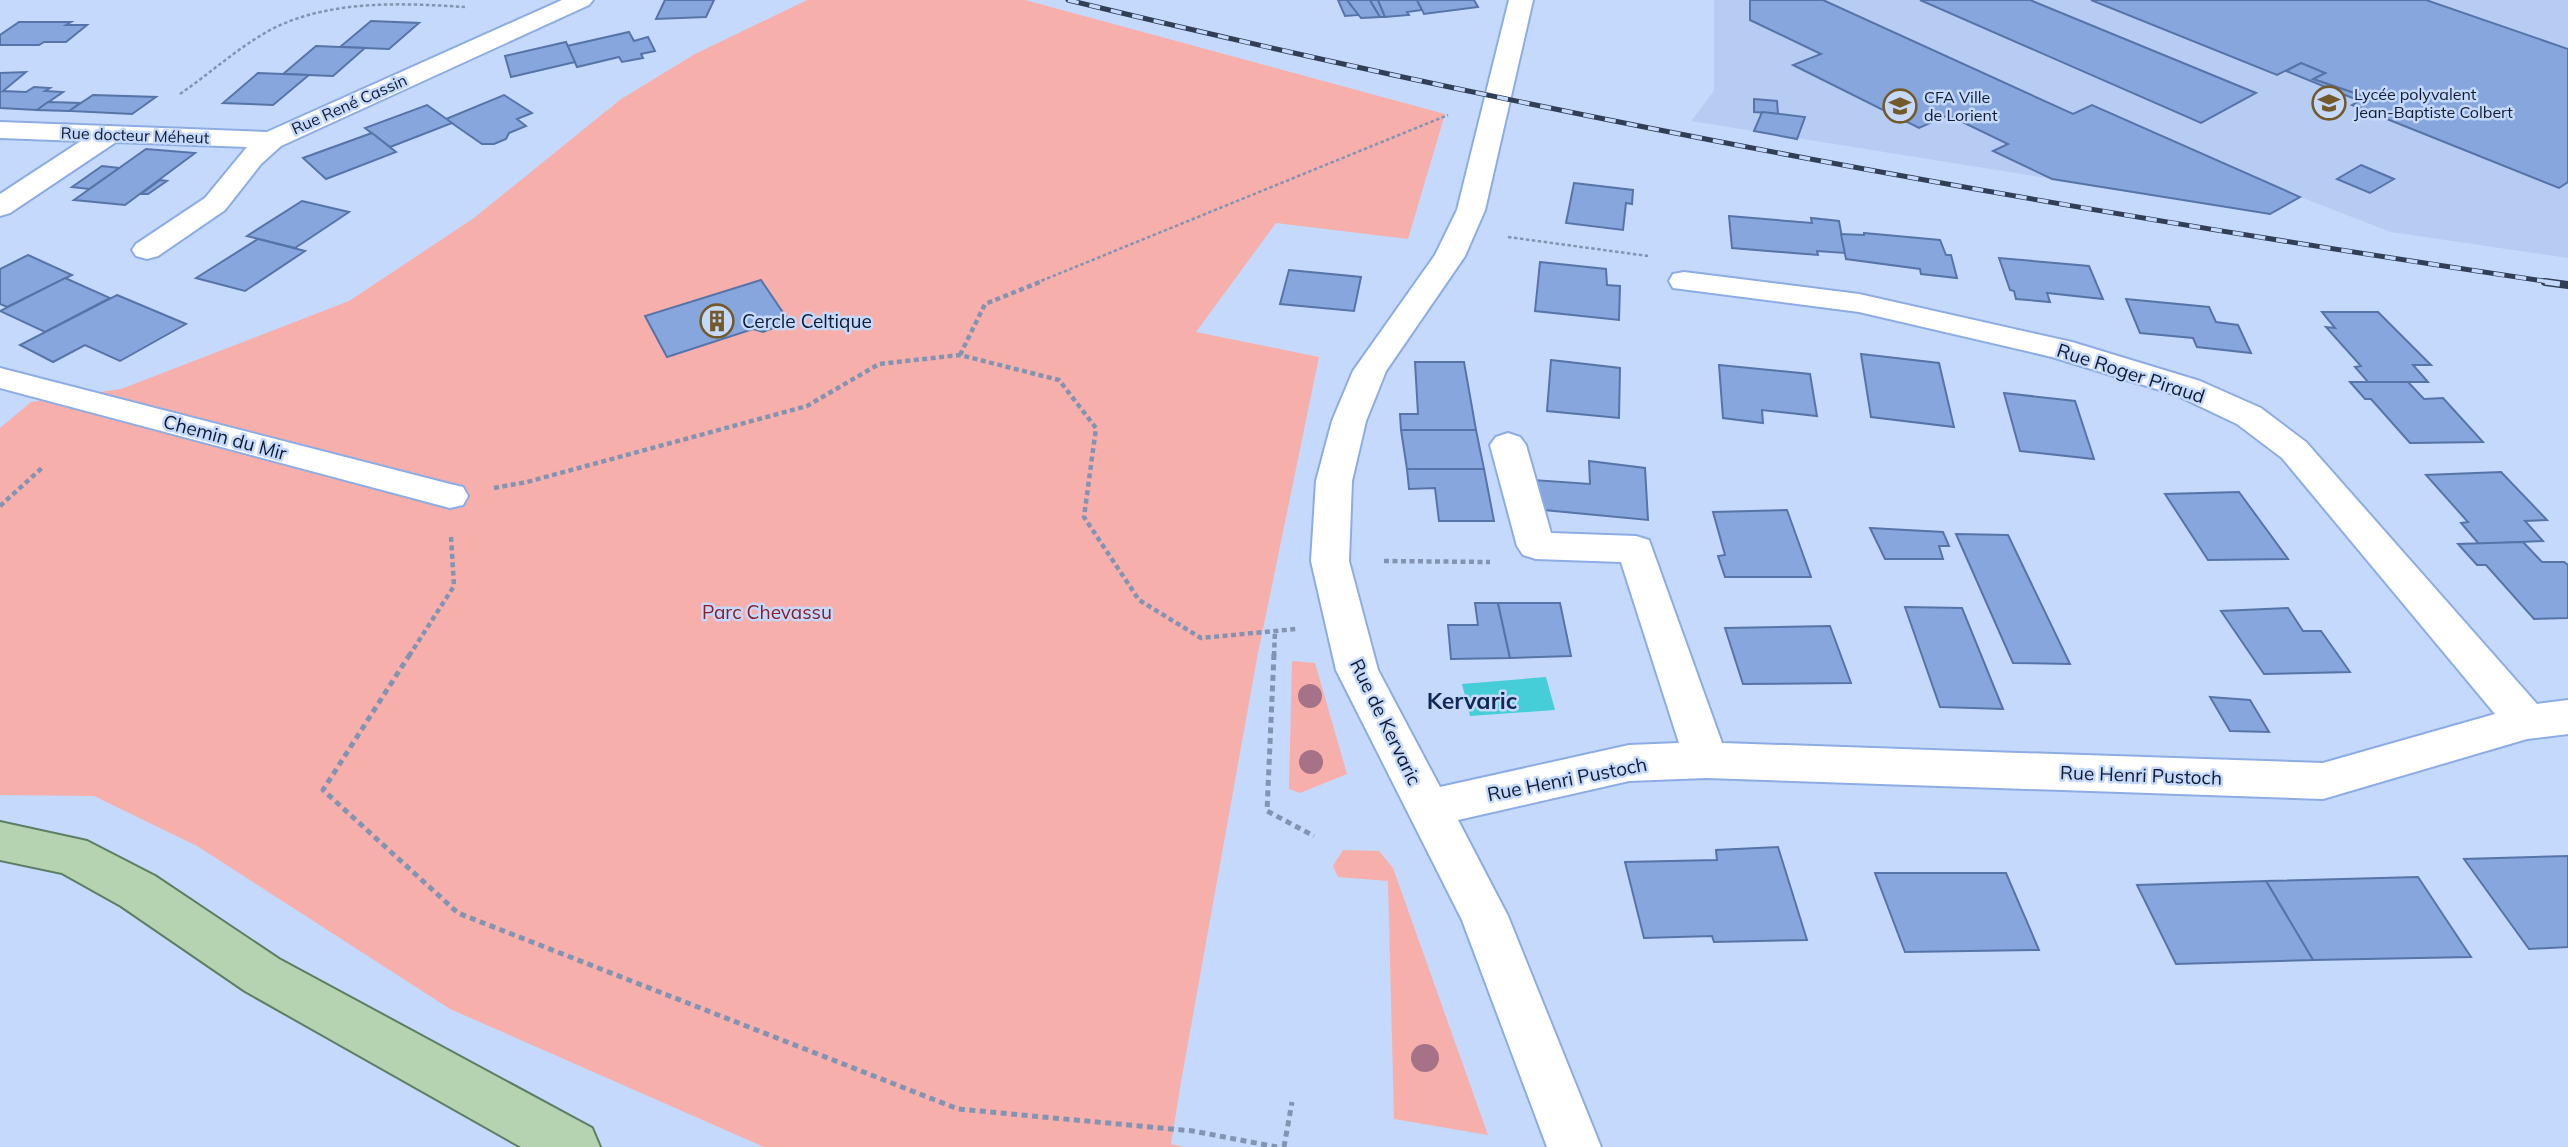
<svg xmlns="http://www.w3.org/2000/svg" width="2568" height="1147" viewBox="0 0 2568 1147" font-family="Mulish,sans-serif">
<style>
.built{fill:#b7ccf3}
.green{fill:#f7afac}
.water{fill:#46ced8}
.building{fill:#87a6de;stroke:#5774a8;stroke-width:2}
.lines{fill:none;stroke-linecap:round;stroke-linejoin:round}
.minor-casing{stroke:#8dace4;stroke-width:4}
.primary-casing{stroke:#5b7f62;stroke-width:4}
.path-far2{stroke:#8394b2;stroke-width:2.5;stroke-dasharray:3.5 2.5;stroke-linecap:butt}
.path-far1{stroke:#8394b2;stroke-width:4.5;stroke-dasharray:5 3.5;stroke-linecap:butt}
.path{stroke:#8394b2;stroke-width:5;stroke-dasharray:6 4.5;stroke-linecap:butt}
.minor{fill:#fff;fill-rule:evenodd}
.primary{fill:#b5d3b1;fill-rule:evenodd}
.rail-far1-casing{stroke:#323e56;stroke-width:5}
.rail-casing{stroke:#323e56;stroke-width:8}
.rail-far1{stroke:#c5d9fc;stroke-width:3.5;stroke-dasharray:11;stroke-linecap:butt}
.rail{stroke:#c5d9fc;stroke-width:5;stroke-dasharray:15;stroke-linecap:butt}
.tree{fill:#a67287}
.labels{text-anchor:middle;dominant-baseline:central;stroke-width:5;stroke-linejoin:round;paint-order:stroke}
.far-poi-label{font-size:16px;fill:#101b30;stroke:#c5d9fc;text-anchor:start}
.far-street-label{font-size:16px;fill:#101b30;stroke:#c5d9fc}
.poi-label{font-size:19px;fill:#101b30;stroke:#c5d9fc;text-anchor:start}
.street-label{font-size:19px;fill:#101b30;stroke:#c5d9fc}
.park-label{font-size:19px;fill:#8c1d27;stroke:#c5d9fc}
.quarter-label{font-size:23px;font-weight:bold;fill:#102856;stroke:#c5d9fc}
</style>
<rect width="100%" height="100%" fill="#c5d9fc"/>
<polygon class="built" points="1714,0 2568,0 2568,258 2391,232 2300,197 2270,214 1691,121 1714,91"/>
<g class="green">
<polygon points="807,0 1025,0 1445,114 1408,239 1276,223 1196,332 1319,357 1257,658 1181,1082 1171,1144 1184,1147 764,1147 450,1009 197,846 94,796 0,795 0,428 31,402 121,389 349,301 474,218 621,99 695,54"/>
<polygon points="1292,661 1315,663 1347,774 1300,793 1289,789"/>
<polygon points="1343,850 1379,851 1393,868 1488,1135 1394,1119 1388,881 1338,877 1333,866"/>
</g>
<polygon class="water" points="1546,677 1555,710 1470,716 1462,684"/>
<g class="building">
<polygon points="665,0 714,0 706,17 656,19"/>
<polygon points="1338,0 1347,0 1359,15 1345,16"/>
<polygon points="1370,0 1380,17 1361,18 1347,0"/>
<polygon points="1370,0 1378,0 1385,17 1380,17"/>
<polygon points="1378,0 1417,0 1422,10 1407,12 1409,15 1385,17"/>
<polygon points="1417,0 1474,0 1478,7 1424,14"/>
<polygon points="1750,0 1823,0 2073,114 2092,105 2300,197 2270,214 2052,179 1993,151 2008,144 1948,115 1919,128 1793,65 1821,54 1750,20"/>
<polygon points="1920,0 2030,0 2256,93 2201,123"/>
<polygon points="2091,0 2426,0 2568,49 2568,182 2559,188 2352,105 2366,97 2313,79 2325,73 2301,63 2277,75"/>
<polygon points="371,21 419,23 389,49 340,47"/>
<polygon points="19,22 71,22 66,25 87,25 66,42 44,42 39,45 0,45 0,35"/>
<polygon points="629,32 634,41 648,37 655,51 641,54 643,58 622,62 619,57 577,67 567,46"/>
<polygon points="566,42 575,62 511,77 505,56"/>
<polygon points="316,46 340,47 365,48 333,76 283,74"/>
<polygon points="2301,63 2325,73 2313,79 2366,97 2360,101 2286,71"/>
<polygon points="26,72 3,91 26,92 34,87 50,88 45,91 63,92 37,110 0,108 0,73"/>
<polygon points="258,73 283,74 309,75 273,105 223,103"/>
<polygon points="93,95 156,97 132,114 69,111"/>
<polygon points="504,95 532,113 517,119 526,126 509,133 506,139 494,144 482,144 446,119"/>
<polygon points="1754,99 1777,101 1778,114 1754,112"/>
<polygon points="48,102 80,103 69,111 37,110"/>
<polygon points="427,105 452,123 390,147 365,128"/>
<polygon points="1762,112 1805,117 1797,139 1754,131"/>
<polygon points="372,133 396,152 326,179 303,158"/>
<polygon points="146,149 195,153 125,205 74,200"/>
<polygon points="2361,165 2394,179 2370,193 2337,179"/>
<polygon points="102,166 119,168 89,189 72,187"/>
<polygon points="160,180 167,181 148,194 141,194"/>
<polygon points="1574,183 1633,190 1632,204 1626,203 1623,230 1566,223"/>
<polygon points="302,201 349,212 295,248 247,236"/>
<polygon points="1729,216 1812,223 1811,218 1839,221 1845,253 1817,251 1818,255 1732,248"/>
<polygon points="1864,233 1940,240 1946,255 1951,255 1957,278 1921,274 1920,269 1846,259 1841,234 1864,235"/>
<polygon points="258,239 305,251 245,291 196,278"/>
<polygon points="28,255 72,275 7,307 0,304 0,269"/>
<polygon points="1999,258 2089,266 2103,299 2047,293 2050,302 2016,299 2014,291 2010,290"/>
<polygon points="1540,262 1606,269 1607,285 1620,286 1619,320 1535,311"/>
<polygon points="1289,270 1361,277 1354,311 1280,304"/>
<polygon points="65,278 110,298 45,332 0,311"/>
<polygon points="761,280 786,317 784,324 763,332 753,329 667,357 645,316"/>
<polygon points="117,295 186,324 120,361 85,345 53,362 20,345"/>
<polygon points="2126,299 2209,307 2216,322 2238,325 2251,353 2197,347 2193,338 2140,333"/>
<polygon points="2322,312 2378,312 2431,365 2413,365 2428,382 2368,382 2355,367 2361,366 2326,327 2335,328"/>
<polygon points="1861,354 1939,363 1954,427 1871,417"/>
<polygon points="1551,360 1620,368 1619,418 1547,411"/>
<polygon points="1415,362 1464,362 1476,430 1401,430 1400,414 1418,414"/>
<polygon points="1719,365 1810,374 1817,416 1762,410 1763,423 1723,418"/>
<polygon points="2350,382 2408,382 2424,399 2443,398 2483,442 2410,443 2371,399 2365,399"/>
<polygon points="2004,393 2075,401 2094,459 2020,451"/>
<polygon points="1401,430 1476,430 1484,469 1407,469"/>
<polygon points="1589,461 1645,468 1648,520 1544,510 1534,480 1590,484"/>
<polygon points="1407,469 1484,469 1494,521 1439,521 1435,488 1409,489"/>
<polygon points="2501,472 2547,520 2525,521 2543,541 2479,544 2461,523 2468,522 2426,475"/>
<polygon points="2239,492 2288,559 2208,560 2165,494"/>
<polygon points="1787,510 1811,577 1725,577 1718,556 1725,555 1713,512"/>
<polygon points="1870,528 1943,532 1949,546 1939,546 1943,559 1885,559"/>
<polygon points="1956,534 2008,535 2070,664 2013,663"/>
<polygon points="2523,542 2542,562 2564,562 2568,565 2568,618 2534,619 2486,565 2477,565 2458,544"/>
<polygon points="1475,603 1498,603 1510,658 1451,659 1448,625 1478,625"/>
<polygon points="1498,603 1560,603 1571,656 1510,658"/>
<polygon points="1905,607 1962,608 2003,709 1940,707"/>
<polygon points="2288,608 2303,631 2321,631 2350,672 2264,674 2221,611"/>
<polygon points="1830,626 1851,683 1743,684 1725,628"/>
<polygon points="2210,697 2250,700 2269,732 2230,731"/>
<polygon points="1778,847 1807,940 1714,942 1712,936 1644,938 1625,862 1717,860 1716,850"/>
<polygon points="2568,856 2568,947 2529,949 2464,859"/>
<polygon points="1875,873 2006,873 2039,950 1905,952"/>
<polygon points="2418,877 2471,957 2313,960 2266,881"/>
<polygon points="2266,881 2313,960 2176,964 2137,885"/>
</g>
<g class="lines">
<defs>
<g id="minor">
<polygon points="562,0 593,0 589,5 281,146 261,164 225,210 158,256 147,259 136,256 132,250 136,244 205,198 247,147 116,142 10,213 0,216 0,194 81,141 0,138 0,122 267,132"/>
<polygon points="1509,0 1533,0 1485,210 1465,256 1386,371 1366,421 1352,481 1349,561 1378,670 1440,787 1629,745 1679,743 1621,562 1536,559 1523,555 1517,546 1490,445 1496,437 1508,433 1520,437 1526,445 1551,533 1636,536 1649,540 1722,743 2323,763 2495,714 2282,458 2237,424 2176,395 2052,357 1859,312 1673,288 1669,281 1673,274 1684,272 1859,294 2072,342 2200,381 2261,408 2306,442 2537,704 2568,700 2568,734 2527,739 2323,799 1706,778 1629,781 1458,820 1508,916 1601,1147 1547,1147 1462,920 1336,670 1311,561 1316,481 1332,421 1353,371 1435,255 1457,210"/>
<polygon points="0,368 450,484 463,487 468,496 463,505 450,508 0,388"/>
</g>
<polygon id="primary" points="0,822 87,841 155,876 279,959 592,1128 600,1147 521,1147 245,991 121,906 62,873 0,860"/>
</defs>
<use href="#minor" class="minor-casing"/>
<use href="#primary" class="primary-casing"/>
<g class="path-far2">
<path d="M180 94C212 72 243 43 278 26 335 0 403 3 465 7"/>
<polyline points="1508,237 1648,256"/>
<polyline points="1036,283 1448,115"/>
</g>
<g class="path-far1">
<polyline points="960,355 985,304 1040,282"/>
<polyline points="494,488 527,482 807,406 879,364 960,355 1059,380 1096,428 1084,517 1139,600 1201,638 1296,629"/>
<polyline points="0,506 43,467"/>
<polyline points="1384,561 1490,562"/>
<polyline points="409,656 454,586 451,537"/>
<polyline points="1274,656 1275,631"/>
</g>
<g class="path">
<polyline points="410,654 323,790 458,913 958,1109 1193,1131 1277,1147"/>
<polyline points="1274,654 1267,811 1314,836"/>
<polyline points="1284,1147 1292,1102"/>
</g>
<use href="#minor" class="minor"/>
<use href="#primary" class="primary"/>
<defs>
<path id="rail-far1" d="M1068 0C1559 120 2057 209 2557 283"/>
<polyline id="rail" points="2545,282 2568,285"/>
</defs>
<use href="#rail-far1" class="rail-far1-casing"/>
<use href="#rail" class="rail-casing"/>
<use href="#rail-far1" class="rail-far1"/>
<use href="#rail" class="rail"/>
</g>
<g class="tree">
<circle cx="1310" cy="696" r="12"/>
<circle cx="1311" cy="762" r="12"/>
<circle cx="1425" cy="1058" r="14"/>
</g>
<defs>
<symbol id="school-ring" viewBox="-11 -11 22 22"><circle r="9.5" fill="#c5d9fc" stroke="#735a2b" stroke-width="1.5"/><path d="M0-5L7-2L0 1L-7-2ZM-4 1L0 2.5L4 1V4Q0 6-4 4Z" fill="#735a2b"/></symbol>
<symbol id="building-ring" viewBox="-11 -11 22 22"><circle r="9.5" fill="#c5d9fc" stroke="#735a2b" stroke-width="1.5"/><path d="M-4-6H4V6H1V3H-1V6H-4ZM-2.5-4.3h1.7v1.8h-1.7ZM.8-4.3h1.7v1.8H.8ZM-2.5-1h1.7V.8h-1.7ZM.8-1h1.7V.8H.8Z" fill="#735a2b"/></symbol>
</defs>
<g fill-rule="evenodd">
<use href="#school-ring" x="2310" y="84" width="38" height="38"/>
<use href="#school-ring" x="1881" y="87" width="38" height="38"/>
<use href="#building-ring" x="698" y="302" width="38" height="38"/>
</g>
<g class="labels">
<g class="far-poi-label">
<text x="2354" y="94">Lycée polyvalent<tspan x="2354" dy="18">Jean-Baptiste Colbert</tspan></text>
<text x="1924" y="97">CFA Ville<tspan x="1924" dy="18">de Lorient</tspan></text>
</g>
<g class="far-street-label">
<text transform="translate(349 104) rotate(-24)">Rue René Cassin</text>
<text transform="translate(135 135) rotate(2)">Rue docteur Méheut</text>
</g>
<g class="poi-label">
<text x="742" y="321">Cercle Celtique</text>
</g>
<g class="street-label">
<text transform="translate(2131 373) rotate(18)">Rue Roger Piraud</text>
<text transform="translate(225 437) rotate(15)">Chemin du Mir</text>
<text transform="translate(1386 722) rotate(64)">Rue de Kervaric</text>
<text transform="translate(2141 775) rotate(2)">Rue Henri Pustoch</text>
<text transform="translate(1567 779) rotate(-11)">Rue Henri Pustoch</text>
</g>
<g class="park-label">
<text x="767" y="612">Parc Chevassu</text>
</g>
<g class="quarter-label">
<text x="1472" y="700">Kervaric</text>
</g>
</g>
</svg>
